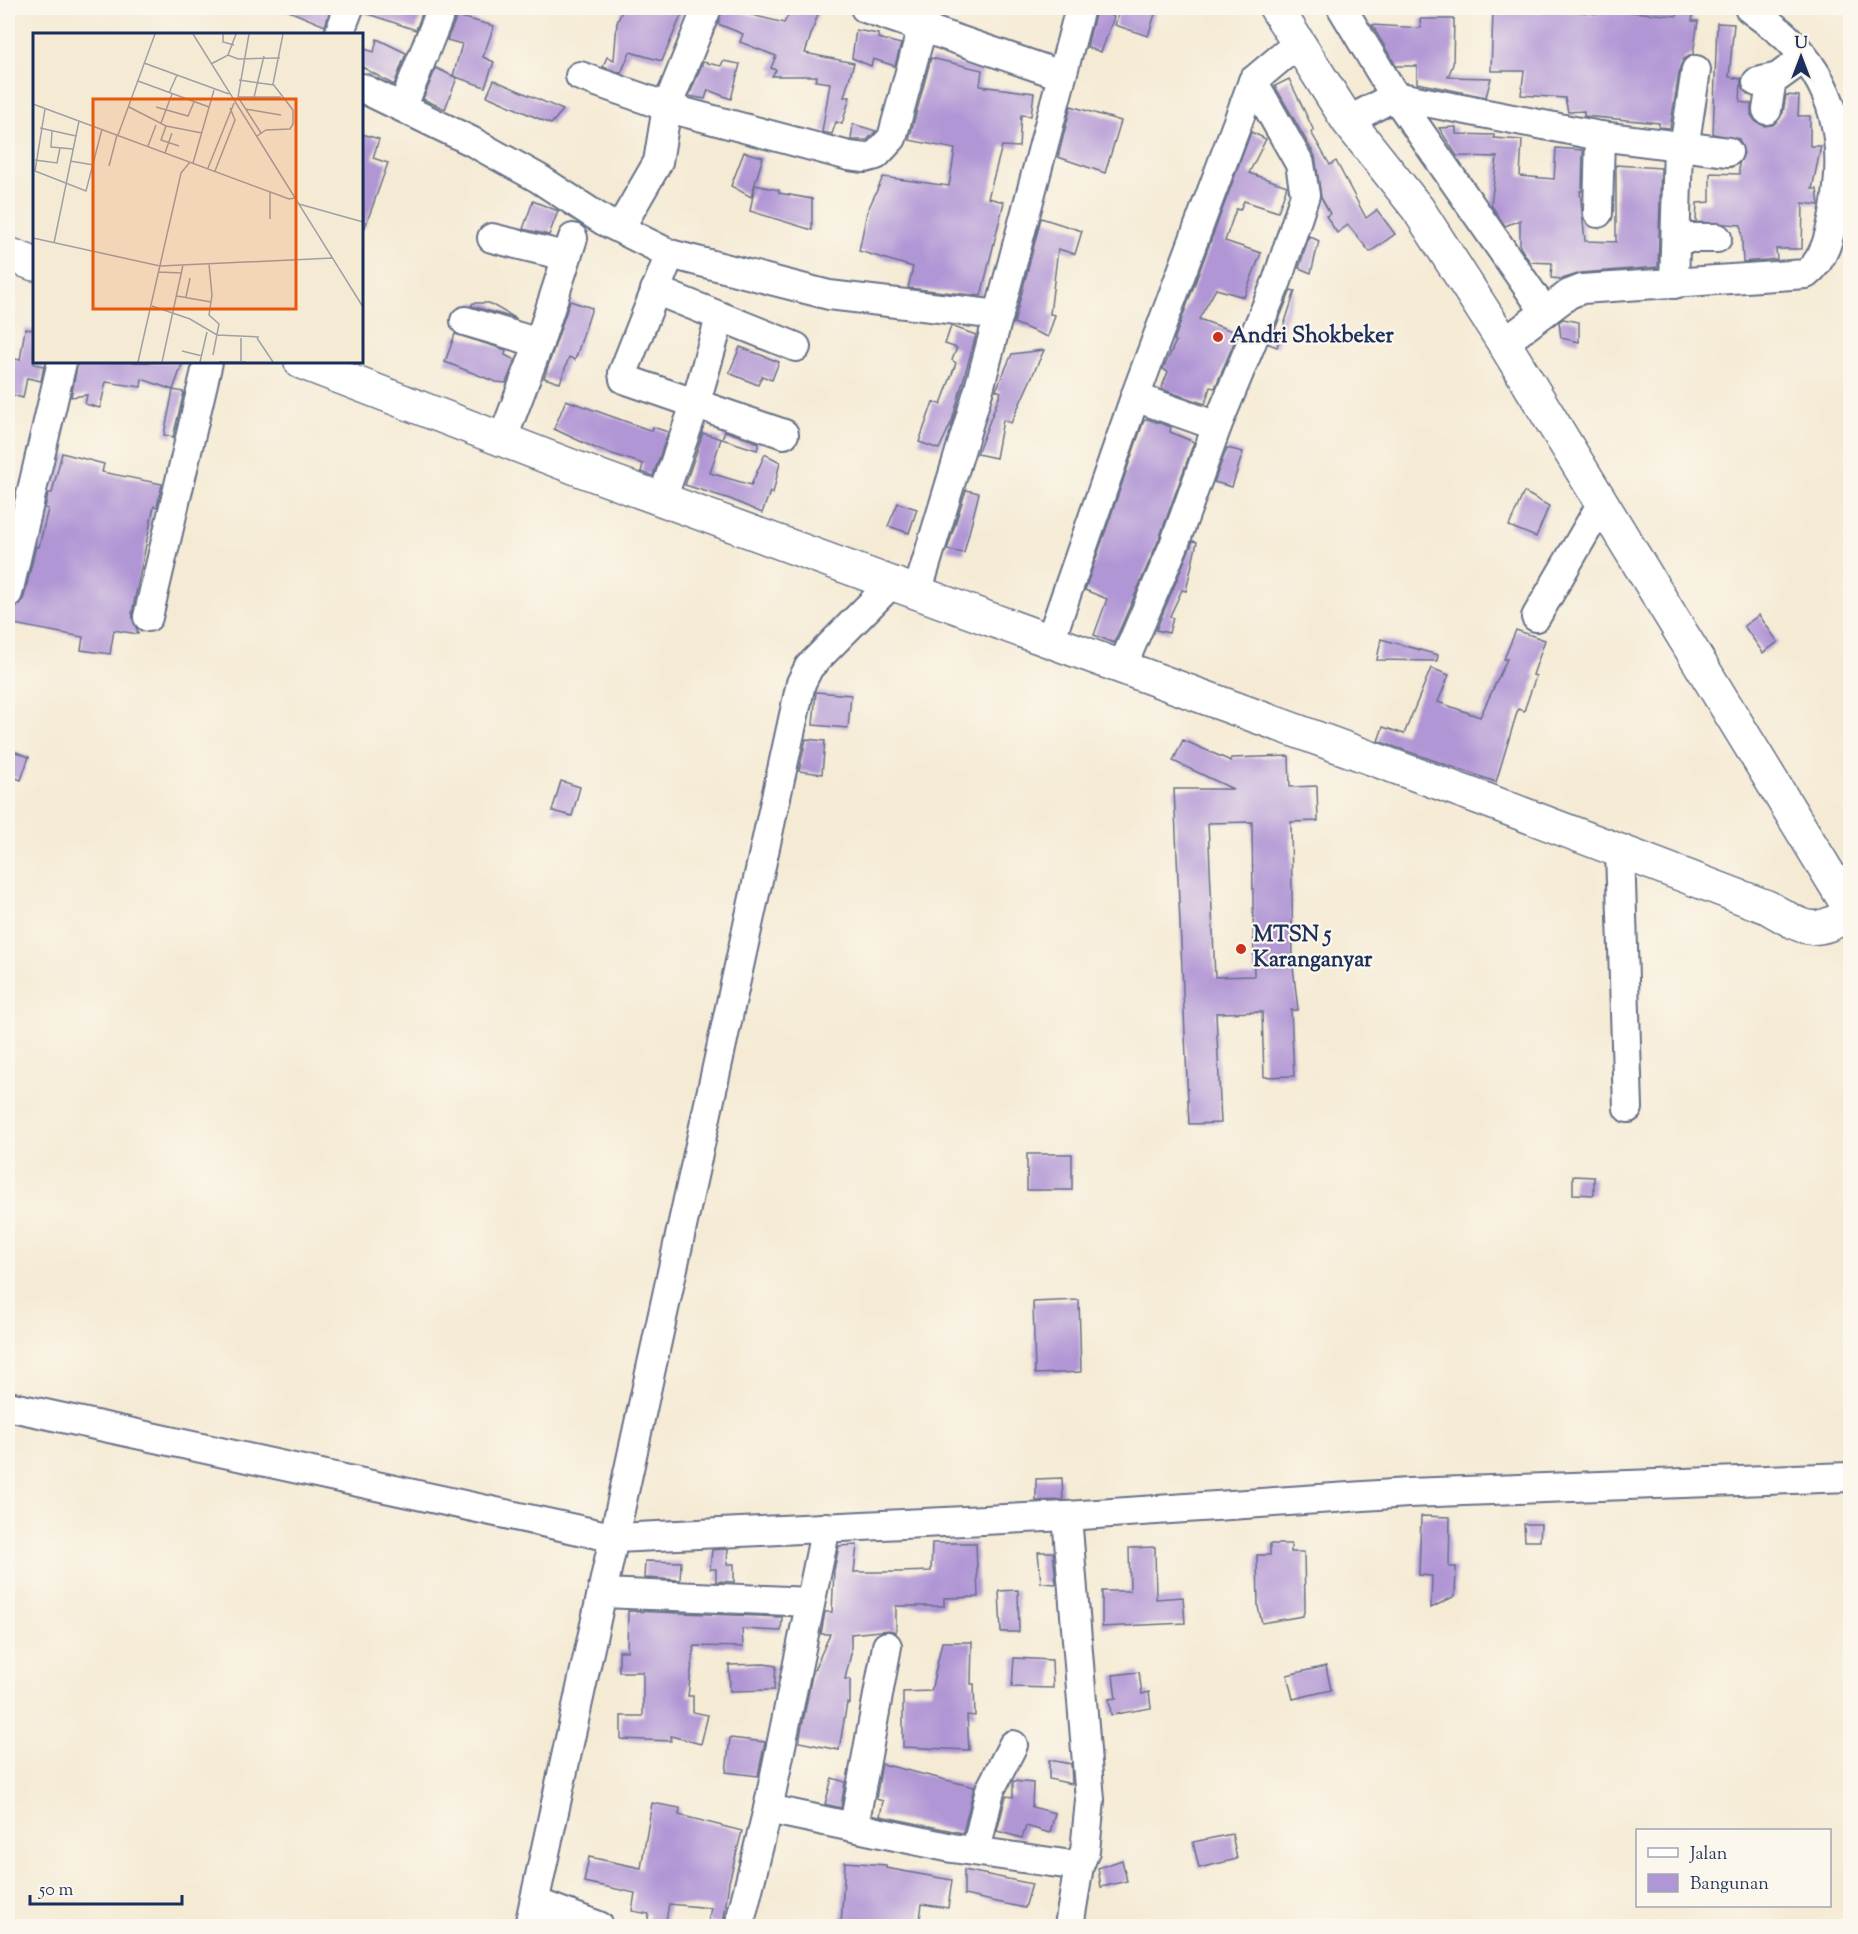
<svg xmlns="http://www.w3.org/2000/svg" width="1858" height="1934" viewBox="0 0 1858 1934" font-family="'Sorts Mill Goudy',serif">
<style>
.building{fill:#b196d5;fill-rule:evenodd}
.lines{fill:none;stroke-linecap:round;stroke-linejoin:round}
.minor-casing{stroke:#677188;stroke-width:32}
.major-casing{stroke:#677188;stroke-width:36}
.minor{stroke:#fff;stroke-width:28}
.major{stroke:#fff;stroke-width:33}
.poi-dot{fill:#c8321e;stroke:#fbf7ec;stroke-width:2}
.labels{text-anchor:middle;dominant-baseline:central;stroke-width:4.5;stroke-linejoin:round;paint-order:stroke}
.poi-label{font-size:22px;font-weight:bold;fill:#1b2f5e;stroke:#fbf7ec;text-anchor:start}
.inset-road{fill:none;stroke:#9ea0a5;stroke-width:1.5}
.view{fill:#e8590c;fill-opacity:0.15;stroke:#e8590c;stroke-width:3}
.inset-edge{fill:none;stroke:#1b2f5e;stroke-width:3}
</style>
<rect width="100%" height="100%" fill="#fbf7ec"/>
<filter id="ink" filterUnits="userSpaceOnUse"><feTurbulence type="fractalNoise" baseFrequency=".0167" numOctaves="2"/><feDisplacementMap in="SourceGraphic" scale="12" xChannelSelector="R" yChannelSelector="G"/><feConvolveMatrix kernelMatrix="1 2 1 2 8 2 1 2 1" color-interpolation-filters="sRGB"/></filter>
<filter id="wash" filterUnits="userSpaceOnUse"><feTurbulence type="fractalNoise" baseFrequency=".008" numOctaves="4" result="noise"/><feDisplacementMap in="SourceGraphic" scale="24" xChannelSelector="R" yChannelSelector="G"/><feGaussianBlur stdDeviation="1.35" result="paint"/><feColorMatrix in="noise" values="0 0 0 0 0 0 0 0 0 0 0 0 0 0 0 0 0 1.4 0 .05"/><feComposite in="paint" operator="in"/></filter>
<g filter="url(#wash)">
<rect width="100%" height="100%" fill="#f5ebd5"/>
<g id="blocks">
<g class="building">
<polygon points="282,8 331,8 325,26"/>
<polygon points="365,8 424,8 416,30 365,13"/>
<polygon points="623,8 675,8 683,11 662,61 630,52 621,73 603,67 607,57 614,60 617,23"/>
<polygon points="723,8 746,8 744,13 784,23 792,8 820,8 805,53 854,63 844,97 850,97 842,124 836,122 832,134 822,132 830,83 815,81 817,76 772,76 776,70 771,68 776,56 740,42 743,34 718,24"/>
<polygon points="1120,8 1157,8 1148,36 1115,25"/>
<polygon points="1541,8 1598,14 1599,11 1620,11 1677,16 1677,8 1695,8 1692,21 1698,21 1693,54 1684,59 1680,67 1670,128 1659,127 1659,123 1584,116 1584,111 1568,112 1565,98 1521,95 1524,71 1491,71 1493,12 1540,12"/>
<polygon points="1096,10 1114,17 1101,52 1087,47"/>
<polygon points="457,16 494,26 483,57 494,62 485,87 453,76 462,44 447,40"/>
<polygon points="1420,19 1454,19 1453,64 1448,77 1491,78 1486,97 1417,83 1417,66 1396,66 1372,25 1421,28"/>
<polygon points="1717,23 1734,24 1729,77 1741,79 1740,102 1751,104 1751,115 1756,122 1764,126 1773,125 1783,113 1786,95 1799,96 1798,116 1810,116 1810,146 1821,146 1812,189 1817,189 1819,205 1803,203 1802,249 1776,249 1777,259 1743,262 1741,225 1696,222 1697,203 1710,202 1710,173 1739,174 1739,164 1744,153 1739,139 1713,134"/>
<polygon points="856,30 878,34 878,38 901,44 895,66 873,59 871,66 852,58"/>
<polygon points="377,39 406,53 394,85 362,67 362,48 374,52"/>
<polygon points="931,58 982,70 980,86 1034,93 1031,116 1021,115 1019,147 1002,146 988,198 1004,202 981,296 908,288 913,267 859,251 867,212 883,177 949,186 955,149 909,140"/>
<polygon points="723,61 740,64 731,99 708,90 705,99 689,96 703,62 721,66"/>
<polygon points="436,68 457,78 445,109 423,99"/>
<polygon points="1289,79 1314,131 1311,132 1330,165 1336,161 1366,218 1377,210 1395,234 1370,252 1348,225 1337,233 1326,216 1330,214 1321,197 1315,156 1275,86"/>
<polygon points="494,80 563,110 551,124 487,96"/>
<polygon points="1071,106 1121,121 1105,173 1058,157"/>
<polygon points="853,124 876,131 867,140 851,140"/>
<polygon points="1456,127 1456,134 1494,135 1494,138 1522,140 1520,176 1554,179 1556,148 1583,150 1582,191 1580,191 1585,241 1616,242 1616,165 1661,168 1658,267 1581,273 1562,279 1551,278 1552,263 1530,262 1520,247 1520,220 1505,226 1491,205 1497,157 1457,156 1439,128"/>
<polygon points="1251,132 1266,139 1249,173 1287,186 1278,212 1244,201 1240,210 1236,209 1225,241 1261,253 1244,297 1216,289 1199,319 1238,333 1215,388 1210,387 1205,404 1161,389 1168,372 1163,369 1176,341 1174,340"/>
<polygon points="362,134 379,139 373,158 388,163 364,230"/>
<polygon points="744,152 763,157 751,197 731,186"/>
<polygon points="755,185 779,190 779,193 812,199 812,230 750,211"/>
<polygon points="533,201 558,211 549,235 523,229"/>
<polygon points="1041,218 1082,231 1075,254 1058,249 1050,314 1055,315 1048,337 1014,323"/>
<polygon points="1309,236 1319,241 1311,273 1299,268"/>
<polygon points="1291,290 1295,291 1277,347 1269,344"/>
<polygon points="570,301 592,308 575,360 569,357 560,383 544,378"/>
<polygon points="473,303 489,303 517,319 471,306"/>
<polygon points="1563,319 1579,322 1579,342 1561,338 1559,322"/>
<polygon points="951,326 976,335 952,421 939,449 919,442 933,402 941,404 956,363 952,360 957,348 945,344"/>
<polygon points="25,329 34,330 34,364 44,366 41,381 27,378 23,398 8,394 8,358 20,360"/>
<polygon points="455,334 506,350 505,355 515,360 506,383 496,382 445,362"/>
<polygon points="740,347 779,362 772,380 762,376 758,385 729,373"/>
<polygon points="1044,350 1011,423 1003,420 996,458 977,454 1001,392 996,390 1012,354"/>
<polygon points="78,362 183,362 173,390 142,379 141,387 106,382 100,408 85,404 87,395 71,397"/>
<polygon points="173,390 184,392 173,437 164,435"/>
<polygon points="566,400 652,431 653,427 668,432 653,476 641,472 643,464 597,449 554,429"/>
<polygon points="1147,419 1171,427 1170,432 1194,442 1159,539 1114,643 1094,635 1107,599 1085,590 1144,420"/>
<polygon points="725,431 759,443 757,450 722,439"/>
<polygon points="703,433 721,439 710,473 751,485 765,454 780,462 773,494 770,492 762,513 730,499 685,485"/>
<polygon points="1227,448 1243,452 1232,487 1214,482"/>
<polygon points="62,453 104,464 102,472 162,484 157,507 154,506 132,613 138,634 114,630 110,654 81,650 83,637 8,623 8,609 20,605 24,597 36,546 39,547 48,509 45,508 48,493 52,493"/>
<polygon points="966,490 979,493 964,553 947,550"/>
<polygon points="1524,492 1549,506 1536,537 1509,526"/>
<polygon points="898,503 917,509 909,533 888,526"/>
<polygon points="1193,541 1197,542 1186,591 1182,590 1170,616 1173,618 1169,633 1156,630"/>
<polygon points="1759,615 1778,642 1763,653 1744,626"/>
<polygon points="1516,630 1545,640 1533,675 1536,676 1524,711 1518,709 1496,782 1378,741 1383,727 1404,734 1431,668 1449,675 1438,702 1480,717 1507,659 1504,659"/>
<polygon points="1381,639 1438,655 1437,661 1377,660"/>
<polygon points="816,692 851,695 848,728 813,725"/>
<polygon points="806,739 825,741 822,774 799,771"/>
<path d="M1183 740 1231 761V758L1289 756 1290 787 1317 786 1318 821 1291 822 1293 967 1298 1010H1291L1294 1076 1264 1077 1262 1012 1216 1013 1221 1123 1189 1124 1174 789H1233L1173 761ZM1252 822 1254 976 1215 977 1208 823Z"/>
<polygon points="8,749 29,757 21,780 8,775"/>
<polygon points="561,781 580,787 572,816 552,811"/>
<rect x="1027" y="1154" width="45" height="36"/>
<polygon points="1573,1176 1594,1177 1594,1195 1573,1194"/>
<polygon points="1079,1300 1081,1372 1035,1374 1033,1302"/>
<polygon points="1062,1478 1063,1500 1036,1501 1036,1479"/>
<polygon points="1421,1516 1450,1517 1449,1567 1456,1567 1455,1596 1431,1608 1432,1576 1419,1575"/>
<polygon points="1524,1524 1541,1524 1540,1541 1525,1541"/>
<polygon points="932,1543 976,1543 978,1597 944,1598 944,1606 896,1606 896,1632 889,1630 851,1634 851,1654 845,1679 850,1679 850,1704 847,1703 839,1750 799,1742 812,1675 830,1634 821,1634 825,1612 832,1612 834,1570 839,1546 857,1545 854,1572 900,1572 931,1571"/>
<polygon points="1270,1544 1291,1544 1291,1552 1304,1552 1305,1606 1303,1616 1262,1623 1258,1607 1257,1555 1270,1555"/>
<polygon points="1155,1547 1156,1599 1183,1597 1185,1623 1102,1627 1102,1591 1130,1591 1129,1548"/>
<polygon points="728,1549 727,1564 734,1564 734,1582 716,1581 716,1569 710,1569 712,1550"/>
<polygon points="1038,1552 1053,1552 1056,1584 1041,1583"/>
<polygon points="645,1561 681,1562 680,1580 644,1578"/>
<polygon points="1018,1590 1019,1632 1001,1632 999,1591"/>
<polygon points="628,1611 782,1617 781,1631 742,1629 743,1647 694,1646 688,1696 693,1696 693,1712 708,1715 701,1744 671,1736 671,1741 621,1739 621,1716 643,1716 643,1672 619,1672 619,1651 627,1651"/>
<polygon points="942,1642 972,1642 971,1684 974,1684 975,1716 967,1715 969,1750 903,1747 903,1692 931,1691"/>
<polygon points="1014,1658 1052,1660 1053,1688 1012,1687"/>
<polygon points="764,1664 776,1666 774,1690 730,1691 729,1665"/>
<polygon points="1326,1666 1331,1690 1293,1699 1287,1675"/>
<polygon points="1139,1672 1142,1694 1149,1692 1151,1708 1111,1715 1109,1699 1116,1698 1113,1675"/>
<polygon points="730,1738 765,1742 758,1776 726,1772"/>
<polygon points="1049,1760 1071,1764 1072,1784 1049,1779"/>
<polygon points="882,1764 974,1787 963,1833 880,1816 883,1801 876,1799"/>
<polygon points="832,1778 845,1782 841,1808 825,1804"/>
<polygon points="1013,1781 1033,1783 1032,1807 1055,1813 1050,1833 1026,1826 1022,1838 997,1831 1006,1796 1013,1797"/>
<polygon points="652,1803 680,1808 679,1815 742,1831 729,1882 723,1925 708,1922 711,1908 669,1904 665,1926 647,1926 649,1914 632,1911 635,1893 584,1882 589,1857 641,1868"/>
<polygon points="1232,1834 1237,1859 1199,1868 1193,1842"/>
<polygon points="1122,1860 1127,1881 1101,1887 1098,1868"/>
<polygon points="845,1862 886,1865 886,1868 952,1880 948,1908 922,1904 919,1926 841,1926"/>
<polygon points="964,1870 1032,1884 1025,1908 964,1895"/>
</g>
</g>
</g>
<g filter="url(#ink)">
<use href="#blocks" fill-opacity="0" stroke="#677188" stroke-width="1.5"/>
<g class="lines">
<defs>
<g id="minor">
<polyline points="865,8 1061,75"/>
<polyline points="1342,8 1395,96 1545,312"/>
<polyline points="339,34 349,8"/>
<polyline points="580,76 676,110 849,156 865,158 876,155 892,138 922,28"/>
<polyline points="1757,82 1778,77 1804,58"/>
<polyline points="362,88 471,141 538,178 604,221 670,254 829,295 999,315"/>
<polyline points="403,106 442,8"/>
<polyline points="1767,110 1772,79"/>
<polyline points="1348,121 1395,96 1600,136 1728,152"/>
<polyline points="1684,148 1696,70"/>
<polyline points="1598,213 1600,136"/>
<polyline points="620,228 658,162 667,107 707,8"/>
<polyline points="492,238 565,256"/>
<polyline points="1676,238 1717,238"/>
<polyline points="670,254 623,373 624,379 784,434"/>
<polyline points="1674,284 1678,147"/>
<polyline points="655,290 796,347"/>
<polyline points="465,321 539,343"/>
<path d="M1504 343 1569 294 1582 289 1806 274C1826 258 1830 234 1835 209 1847 141 1836 85 1785 36 1774 26 1760 17 1749 8"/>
<polyline points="1135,397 1217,426"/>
<polyline points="503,438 539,343 573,238"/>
<polyline points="662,499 695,405 720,318"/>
<polyline points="8,593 62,362"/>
<polyline points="917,593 979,389 1080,8"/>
<polyline points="148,617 208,362"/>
<polyline points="1536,617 1602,503"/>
<polyline points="1050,641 1135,397 1253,81 1297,44"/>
<polyline points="1122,667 1174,545 1217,426 1277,281 1305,195 1300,164 1253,81"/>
<polyline points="1620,851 1628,1108"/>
<polyline points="8,1406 616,1538 1067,1516 1408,1493 1850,1477"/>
<polyline points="1067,1516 1090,1800 1085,1851 1079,1866 1069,1926"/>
<polyline points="604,1593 810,1602"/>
<polyline points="768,1809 952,1848 1079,1866"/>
<polyline points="854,1826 887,1646"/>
<polyline points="976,1851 990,1790 1013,1745"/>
<polyline points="535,1902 599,1926"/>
<polyline points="529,1926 801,683 809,667 892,583"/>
<polyline points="739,1926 768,1809 826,1527"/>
</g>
<g id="major">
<polyline points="1276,8 1348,121 1418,209 1504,343 1850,909"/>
<polyline points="8,254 34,264"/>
<path d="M301 362 584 471 1486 800 1767 907C1805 928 1810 937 1850 914"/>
</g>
</defs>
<use href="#minor" class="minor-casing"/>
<use href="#major" class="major-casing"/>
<use href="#minor" class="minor"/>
<use href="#major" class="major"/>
</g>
</g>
<g class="poi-dot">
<circle cx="1218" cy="337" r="6"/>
<circle cx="1241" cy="949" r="6"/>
</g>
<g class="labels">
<g class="poi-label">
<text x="1230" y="337">Andri Shokbeker</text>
<text x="1253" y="936">MTSN 5<tspan x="1253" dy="25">Karanganyar</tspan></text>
</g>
</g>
<g transform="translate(33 33)">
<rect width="330" height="330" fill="#f5ebd5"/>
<path class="inset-road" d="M160 1 330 274M190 1V9L201 12M216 1 205 64 228 100M195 22 203 1M111 30 196 61M178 31 195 22 205 26 247 25M206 47 241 52M105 48 176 74M136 60 144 42M205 64H248M221 64 231 23M0 71 256 166 262 165M96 74 133 93 169 100M123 74 155 83 161 69M12 76 2 138 53 158 69 96M212 76 248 82M128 90 139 61M133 93 128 107 146 113M7 95 43 103M19 98 18 114 40 116M85 102 122 1M224 103 233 97 257 96 260 91V77L240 51 250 1M115 113 123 92M132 120 139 100M2 127 24 130 27 115M37 128 61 132M160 130 181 57M76 133 84 102M175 135 201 70M182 138 202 87 197 75M237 158V186M266 171 330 189M0 205 127 233 300 225M21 210 46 88M176 231 179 262 176 282 186 291 180 322M126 239 148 240M144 263 178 269M153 264 157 245M119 273 157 286 184 302 226 304M224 305 240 329M149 318 169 323M208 328V305M105 329 148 140 157 129M129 329 150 232M167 329 174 299M186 329H213"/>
<path class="view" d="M60 66H263V276H60Z"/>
<rect width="330" height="330" class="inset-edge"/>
</g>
<rect width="1858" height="1934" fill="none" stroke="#fbf7ec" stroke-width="30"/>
<rect x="1636" y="1829" width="195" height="78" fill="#fbf7ec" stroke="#a1a7b3" stroke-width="1.5"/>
<rect x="1648" y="1848" width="30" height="9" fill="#ffffff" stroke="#a1a7b3" stroke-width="1.5"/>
<text x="1690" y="1859" font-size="18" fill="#1b2f5e">Jalan</text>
<rect x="1648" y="1874" width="30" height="18" fill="#b196d5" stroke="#a1a7b3" stroke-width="1.5"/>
<text x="1690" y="1889" font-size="18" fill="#1b2f5e">Bangunan</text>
<g transform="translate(1801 57)" stroke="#fbf7ec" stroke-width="4.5" paint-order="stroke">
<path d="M0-4.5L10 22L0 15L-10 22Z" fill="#1b2f5e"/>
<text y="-9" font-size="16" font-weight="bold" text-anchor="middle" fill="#1b2f5e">U</text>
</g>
<path d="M30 1895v9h152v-9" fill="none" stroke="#1b2f5e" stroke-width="3"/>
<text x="39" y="1895" font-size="18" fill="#1b2f5e" stroke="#fbf7ec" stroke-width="4.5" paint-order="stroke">50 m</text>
</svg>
